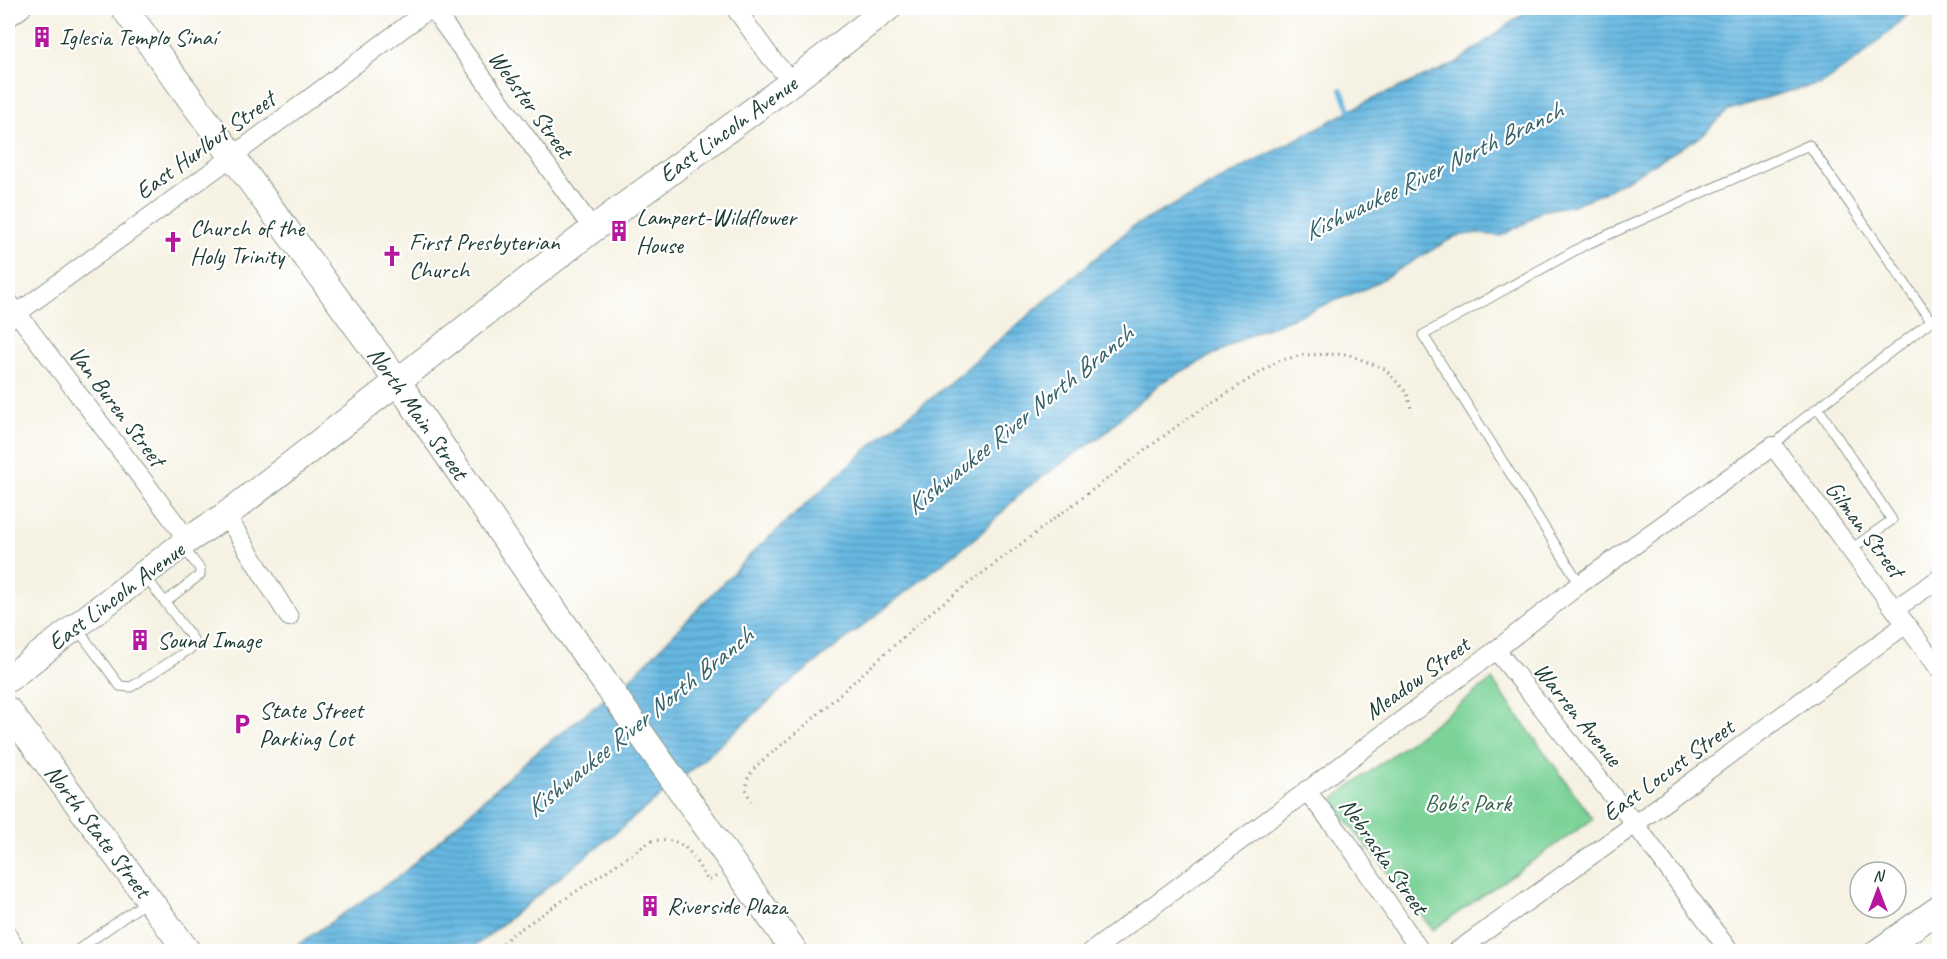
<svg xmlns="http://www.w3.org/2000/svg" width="1947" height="959" viewBox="0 0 1947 959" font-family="Caveat,sans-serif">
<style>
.green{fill:#7bd399;stroke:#4d8866;stroke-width:1.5}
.water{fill:url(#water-rules);stroke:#427a8b;stroke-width:1.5}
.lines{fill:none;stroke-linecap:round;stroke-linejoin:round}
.stream{stroke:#66b8e2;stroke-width:4.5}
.lane-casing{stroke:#8a988c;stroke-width:11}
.street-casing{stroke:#8a988c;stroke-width:20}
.secondary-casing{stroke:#8a988c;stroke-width:28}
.path{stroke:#8a988c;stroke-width:3;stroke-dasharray:1.5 4.5;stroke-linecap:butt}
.lane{stroke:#fff;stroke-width:9}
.street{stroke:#fff;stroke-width:18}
.secondary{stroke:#fff;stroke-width:26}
.labels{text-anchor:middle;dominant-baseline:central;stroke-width:4.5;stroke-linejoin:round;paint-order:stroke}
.poi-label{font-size:24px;fill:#1f3d34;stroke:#fff;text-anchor:start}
.street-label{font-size:24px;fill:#1f3d34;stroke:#fff}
.park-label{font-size:24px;fill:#36624d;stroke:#fff}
.water-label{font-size:26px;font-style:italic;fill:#346268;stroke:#fff}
</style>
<defs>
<pattern id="water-rules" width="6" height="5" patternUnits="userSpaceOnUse" patternTransform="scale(1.5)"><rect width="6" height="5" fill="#66b8e2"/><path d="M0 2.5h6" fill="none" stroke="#5397b8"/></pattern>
</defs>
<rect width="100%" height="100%" fill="#fff"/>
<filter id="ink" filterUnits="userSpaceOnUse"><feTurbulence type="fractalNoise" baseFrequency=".0167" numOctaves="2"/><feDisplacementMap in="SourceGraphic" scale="12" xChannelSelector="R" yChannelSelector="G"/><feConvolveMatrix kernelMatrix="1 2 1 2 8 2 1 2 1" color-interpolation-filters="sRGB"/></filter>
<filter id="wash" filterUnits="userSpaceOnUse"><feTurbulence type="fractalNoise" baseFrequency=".008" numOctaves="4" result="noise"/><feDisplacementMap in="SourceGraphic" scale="24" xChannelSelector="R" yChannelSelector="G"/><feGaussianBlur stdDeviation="1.35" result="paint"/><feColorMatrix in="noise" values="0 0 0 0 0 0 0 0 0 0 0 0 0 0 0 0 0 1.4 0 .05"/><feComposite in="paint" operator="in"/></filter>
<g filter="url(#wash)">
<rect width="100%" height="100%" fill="#f6f2e3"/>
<polygon class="green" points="1492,680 1593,819 1433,930 1331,801"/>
<path class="water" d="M1531 8H1915L1858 59 1821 84 1782 93 1729 110 1700 137 1605 192 1573 205 1541 211 1524 224 1500 236 1477 233 1456 236 1369 287 1252 334 1160 383C1145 401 1122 411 1108 431L1024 490 980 534 787 685 685 776 469 951 287 952 402 874 534 754 629 680 753 552 885 433 928 401 1132 227 1368 101 1456 63Z"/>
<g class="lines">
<polyline class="stream" points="1341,89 1350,110"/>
</g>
</g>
<g filter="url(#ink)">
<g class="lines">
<defs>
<g id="lane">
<polyline points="1818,408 1892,520 1850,550"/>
<polyline points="1580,584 1423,335 1583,246 1809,145 1931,321 1794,426 1773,446"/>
<polyline points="165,602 200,575 200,569 183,547"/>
<polyline points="76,627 120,686 131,687 190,649 193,639 145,576"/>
<polyline points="8,928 23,952"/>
<polyline points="75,952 147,901"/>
</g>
<g id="street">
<polyline points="432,8 593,229"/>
<polyline points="735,8 771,58 792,82"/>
<polyline points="8,18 22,8"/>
<polyline points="8,301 188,540"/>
<polyline points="8,320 233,156 430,8"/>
<polyline points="226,515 289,617"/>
<polyline points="1895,609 1940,578"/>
<polyline points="1496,650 1635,824 1730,952"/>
<polyline points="1306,790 1347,842 1421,952"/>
<polyline points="1091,952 1496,650 1580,584 1773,446 1940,670"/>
<polyline points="1456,952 1635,824 1906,624"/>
</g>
<g id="secondary">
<polyline points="124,8 397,381 558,616 795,952"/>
<polyline points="8,679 188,540 226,515 593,229 792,82 888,8"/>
<polyline points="8,710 188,952"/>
<polyline points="1878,952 1940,908"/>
</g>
</defs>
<use href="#lane" class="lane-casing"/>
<use href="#street" class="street-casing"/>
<use href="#secondary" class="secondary-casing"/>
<g class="path">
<polyline points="751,802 746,789 748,778 756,766 808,723 931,612 1185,420 1278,361 1302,355 1347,354 1385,369 1407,393 1412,412"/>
<path d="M495 952 510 936 651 841C688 836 690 854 708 881L717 876"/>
</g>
<use href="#lane" class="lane"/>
<use href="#street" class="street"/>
<use href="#secondary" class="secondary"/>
</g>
</g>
<defs>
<symbol id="building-bare" viewBox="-9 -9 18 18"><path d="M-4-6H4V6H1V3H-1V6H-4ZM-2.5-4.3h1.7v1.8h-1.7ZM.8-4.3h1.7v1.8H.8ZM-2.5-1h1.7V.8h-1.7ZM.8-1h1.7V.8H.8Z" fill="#b5179e" stroke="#fff" stroke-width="2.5" paint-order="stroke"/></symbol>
<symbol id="church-bare" viewBox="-9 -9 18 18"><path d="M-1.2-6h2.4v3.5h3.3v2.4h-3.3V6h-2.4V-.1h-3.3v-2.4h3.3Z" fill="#b5179e" stroke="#fff" stroke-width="2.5" paint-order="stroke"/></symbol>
<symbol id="parking-bare" viewBox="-9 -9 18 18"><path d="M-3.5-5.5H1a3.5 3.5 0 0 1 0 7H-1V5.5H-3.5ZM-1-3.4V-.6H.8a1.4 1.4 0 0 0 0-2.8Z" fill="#b5179e" stroke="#fff" stroke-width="2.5" paint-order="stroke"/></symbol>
</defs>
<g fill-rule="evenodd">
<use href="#building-bare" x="27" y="22" width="30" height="30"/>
<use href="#building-bare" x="604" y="216" width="30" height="30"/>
<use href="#church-bare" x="158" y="227" width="30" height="30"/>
<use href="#church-bare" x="377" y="241" width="30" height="30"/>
<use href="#building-bare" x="125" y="625" width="30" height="30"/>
<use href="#parking-bare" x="227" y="709" width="30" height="30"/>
<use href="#building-bare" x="635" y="891" width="30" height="30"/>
</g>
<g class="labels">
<g class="poi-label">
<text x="59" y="37">Iglesia Templo Sinaí</text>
<text x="636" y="217">Lampert-Wildflower<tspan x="636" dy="28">House</tspan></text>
<text x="190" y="228">Church of the<tspan x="190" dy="28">Holy Trinity</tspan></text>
<text x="409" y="242">First Presbyterian<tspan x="409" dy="28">Church</tspan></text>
<text x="157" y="640">Sound Image</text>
<text x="259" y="710">State Street<tspan x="259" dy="28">Parking Lot</tspan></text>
<text x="667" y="906">Riverside Plaza</text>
</g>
<g class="street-label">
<text transform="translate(531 104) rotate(54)">Webster Street</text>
<text transform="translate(728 129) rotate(-36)">East Lincoln Avenue</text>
<text transform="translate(205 145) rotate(-36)">East Hurlbut Street</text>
<text transform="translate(117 406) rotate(53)">Van Buren Street</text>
<text transform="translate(418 413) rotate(55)">North Main Street</text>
<text transform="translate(1865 529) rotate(53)">Gilman Street</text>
<text transform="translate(116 596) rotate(-37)">East Lincoln Avenue</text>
<text transform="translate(1417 678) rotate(-36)">Meadow Street</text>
<text transform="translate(1578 714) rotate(51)">Warren Avenue</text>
<text transform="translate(1668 770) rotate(-36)">East Locust Street</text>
<text transform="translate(98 831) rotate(53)">North State Street</text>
<text transform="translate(1384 856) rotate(55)">Nebraska Street</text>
</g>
<g class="park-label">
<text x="1468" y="803">Bob's Park</text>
</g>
<g class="water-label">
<text transform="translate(1433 171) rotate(-26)">Kishwaukee River North Branch</text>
<text transform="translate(1019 420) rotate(-39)">Kishwaukee River North Branch</text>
<text transform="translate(639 722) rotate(-39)">Kishwaukee River North Branch</text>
</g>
</g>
<rect width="1947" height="959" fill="none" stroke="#fff" stroke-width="30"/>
<g transform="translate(1878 890)"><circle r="28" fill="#ffffff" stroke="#a5b1ae" stroke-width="1.5"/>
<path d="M0-4.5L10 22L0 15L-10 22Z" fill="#b5179e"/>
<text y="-9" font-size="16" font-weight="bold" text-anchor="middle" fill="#1f3d34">N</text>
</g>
</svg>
